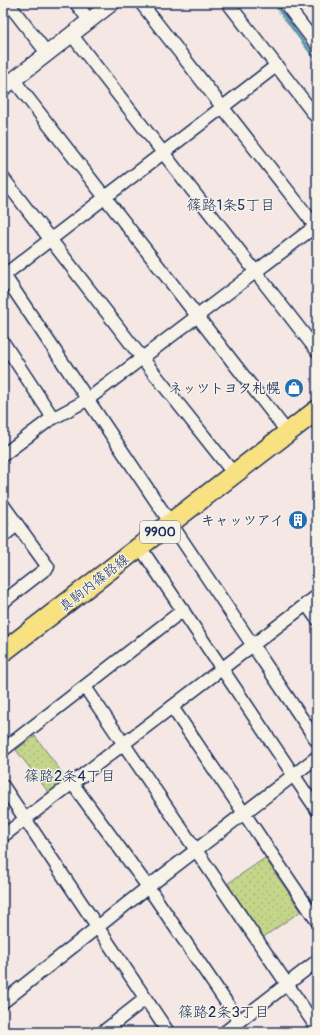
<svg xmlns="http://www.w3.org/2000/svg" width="320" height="1035" viewBox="0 0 320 1035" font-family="Pangolin,'Klee One',sans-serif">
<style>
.park{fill:url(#park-dots);stroke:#708274}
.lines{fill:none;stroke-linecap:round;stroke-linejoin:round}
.stream{stroke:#5e97ad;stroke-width:3}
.minor-casing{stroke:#1b2f5e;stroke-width:15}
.tertiary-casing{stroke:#1b2f5e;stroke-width:18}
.primary-casing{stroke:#1b2f5e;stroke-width:22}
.minor{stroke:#f7f3e8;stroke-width:12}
.tertiary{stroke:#f7f3e8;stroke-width:15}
.primary{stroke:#f8e181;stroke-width:19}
.labels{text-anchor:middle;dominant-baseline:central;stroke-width:3;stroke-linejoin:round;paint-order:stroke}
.shield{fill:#f7f3e8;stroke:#5d6a87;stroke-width:1}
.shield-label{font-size:13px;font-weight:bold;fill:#1b2f5e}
.poi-label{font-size:14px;font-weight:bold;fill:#1b2f5e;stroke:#f7f3e8;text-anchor:end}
.street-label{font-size:14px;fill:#1b2f5e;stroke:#f7f3e8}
.neighbourhood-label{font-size:15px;fill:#1b2f5e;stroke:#f7f3e8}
</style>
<defs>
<pattern id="park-dots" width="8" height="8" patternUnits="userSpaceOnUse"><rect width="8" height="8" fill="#c5d68b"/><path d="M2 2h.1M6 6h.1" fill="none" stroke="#a9b87a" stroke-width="1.8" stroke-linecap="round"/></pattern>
</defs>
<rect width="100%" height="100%" fill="#f4e7e4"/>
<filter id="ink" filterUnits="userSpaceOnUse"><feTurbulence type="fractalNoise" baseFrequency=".025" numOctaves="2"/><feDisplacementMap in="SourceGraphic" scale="8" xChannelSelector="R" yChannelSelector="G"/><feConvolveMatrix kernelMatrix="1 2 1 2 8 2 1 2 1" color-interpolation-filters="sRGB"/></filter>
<g filter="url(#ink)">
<g class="park">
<polygon points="35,736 68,781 50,794 16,750"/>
<polygon points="265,858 301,911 262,938 227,884"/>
</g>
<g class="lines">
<polyline class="stream" points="274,3 317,61"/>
<defs>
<g id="minor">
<polyline points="8,3 47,53"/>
<polyline points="76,3 89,20"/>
<polyline points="141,3 317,228"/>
<polyline points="228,3 317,118"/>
<polyline points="285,3 317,45"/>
<polyline points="71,34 317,351"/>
<polyline points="13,79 288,433"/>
<polyline points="3,178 142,358 234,474"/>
<polyline points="4,275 317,741"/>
<polyline points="3,276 276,66"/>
<polyline points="3,342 53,418"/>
<polyline points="3,455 48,421 87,400 317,225"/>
<polyline points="3,505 48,567 3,602"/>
<polyline points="3,536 17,525"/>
<polyline points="140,547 317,810"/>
<polyline points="306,604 317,619"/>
<polyline points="85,687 317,1028"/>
<polyline points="172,707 317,921"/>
<polyline points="3,750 183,610"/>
<polyline points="72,783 148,887 239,1021"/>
<polyline points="3,786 168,1032"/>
<polyline points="3,836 317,596"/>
<polyline points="3,1002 148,887 317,757"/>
<polyline points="103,1032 145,999"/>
<polyline points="225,1032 317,961"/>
</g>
<polyline id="tertiary" points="3,88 112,3"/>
<polyline id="primary" points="3,652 317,410"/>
</defs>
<use href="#minor" class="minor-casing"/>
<use href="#tertiary" class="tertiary-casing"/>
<use href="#primary" class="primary-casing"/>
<use href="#minor" class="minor"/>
<use href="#tertiary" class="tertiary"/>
<use href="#primary" class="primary"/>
</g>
</g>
<defs>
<symbol id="shop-disc" viewBox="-11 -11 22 22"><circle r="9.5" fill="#1f6fb2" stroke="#f7f3e8"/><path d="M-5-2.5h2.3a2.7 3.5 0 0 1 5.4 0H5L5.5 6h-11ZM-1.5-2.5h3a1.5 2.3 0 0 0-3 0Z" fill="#fff"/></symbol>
<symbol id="building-disc" viewBox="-11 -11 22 22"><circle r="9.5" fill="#1f6fb2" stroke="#f7f3e8"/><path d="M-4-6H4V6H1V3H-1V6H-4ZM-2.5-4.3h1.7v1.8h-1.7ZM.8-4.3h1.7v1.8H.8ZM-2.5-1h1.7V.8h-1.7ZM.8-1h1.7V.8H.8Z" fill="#fff"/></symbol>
</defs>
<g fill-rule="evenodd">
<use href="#shop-disc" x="283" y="377" width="22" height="22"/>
<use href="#building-disc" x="287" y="509" width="22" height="22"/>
</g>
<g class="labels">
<rect class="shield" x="140" y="521" width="40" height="22" rx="3"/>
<g class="shield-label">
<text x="160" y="532">9900</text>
</g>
<g class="poi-label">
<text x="280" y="388">ネッツトヨタ札幌</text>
<text x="284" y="520">キャッツアイ</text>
</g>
<g class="street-label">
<text transform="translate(94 583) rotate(-38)">真駒内篠路線</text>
</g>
<g class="neighbourhood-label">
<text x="231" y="205">篠路1条5丁目</text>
<text x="70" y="776">篠路2条4丁目</text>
<text x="224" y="1012">篠路2条3丁目</text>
</g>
</g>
<rect width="320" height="1035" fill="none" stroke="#f7f3e8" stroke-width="16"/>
<rect x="8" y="8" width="304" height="1019" fill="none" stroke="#1b2f5e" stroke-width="1.5" filter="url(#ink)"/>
</svg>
